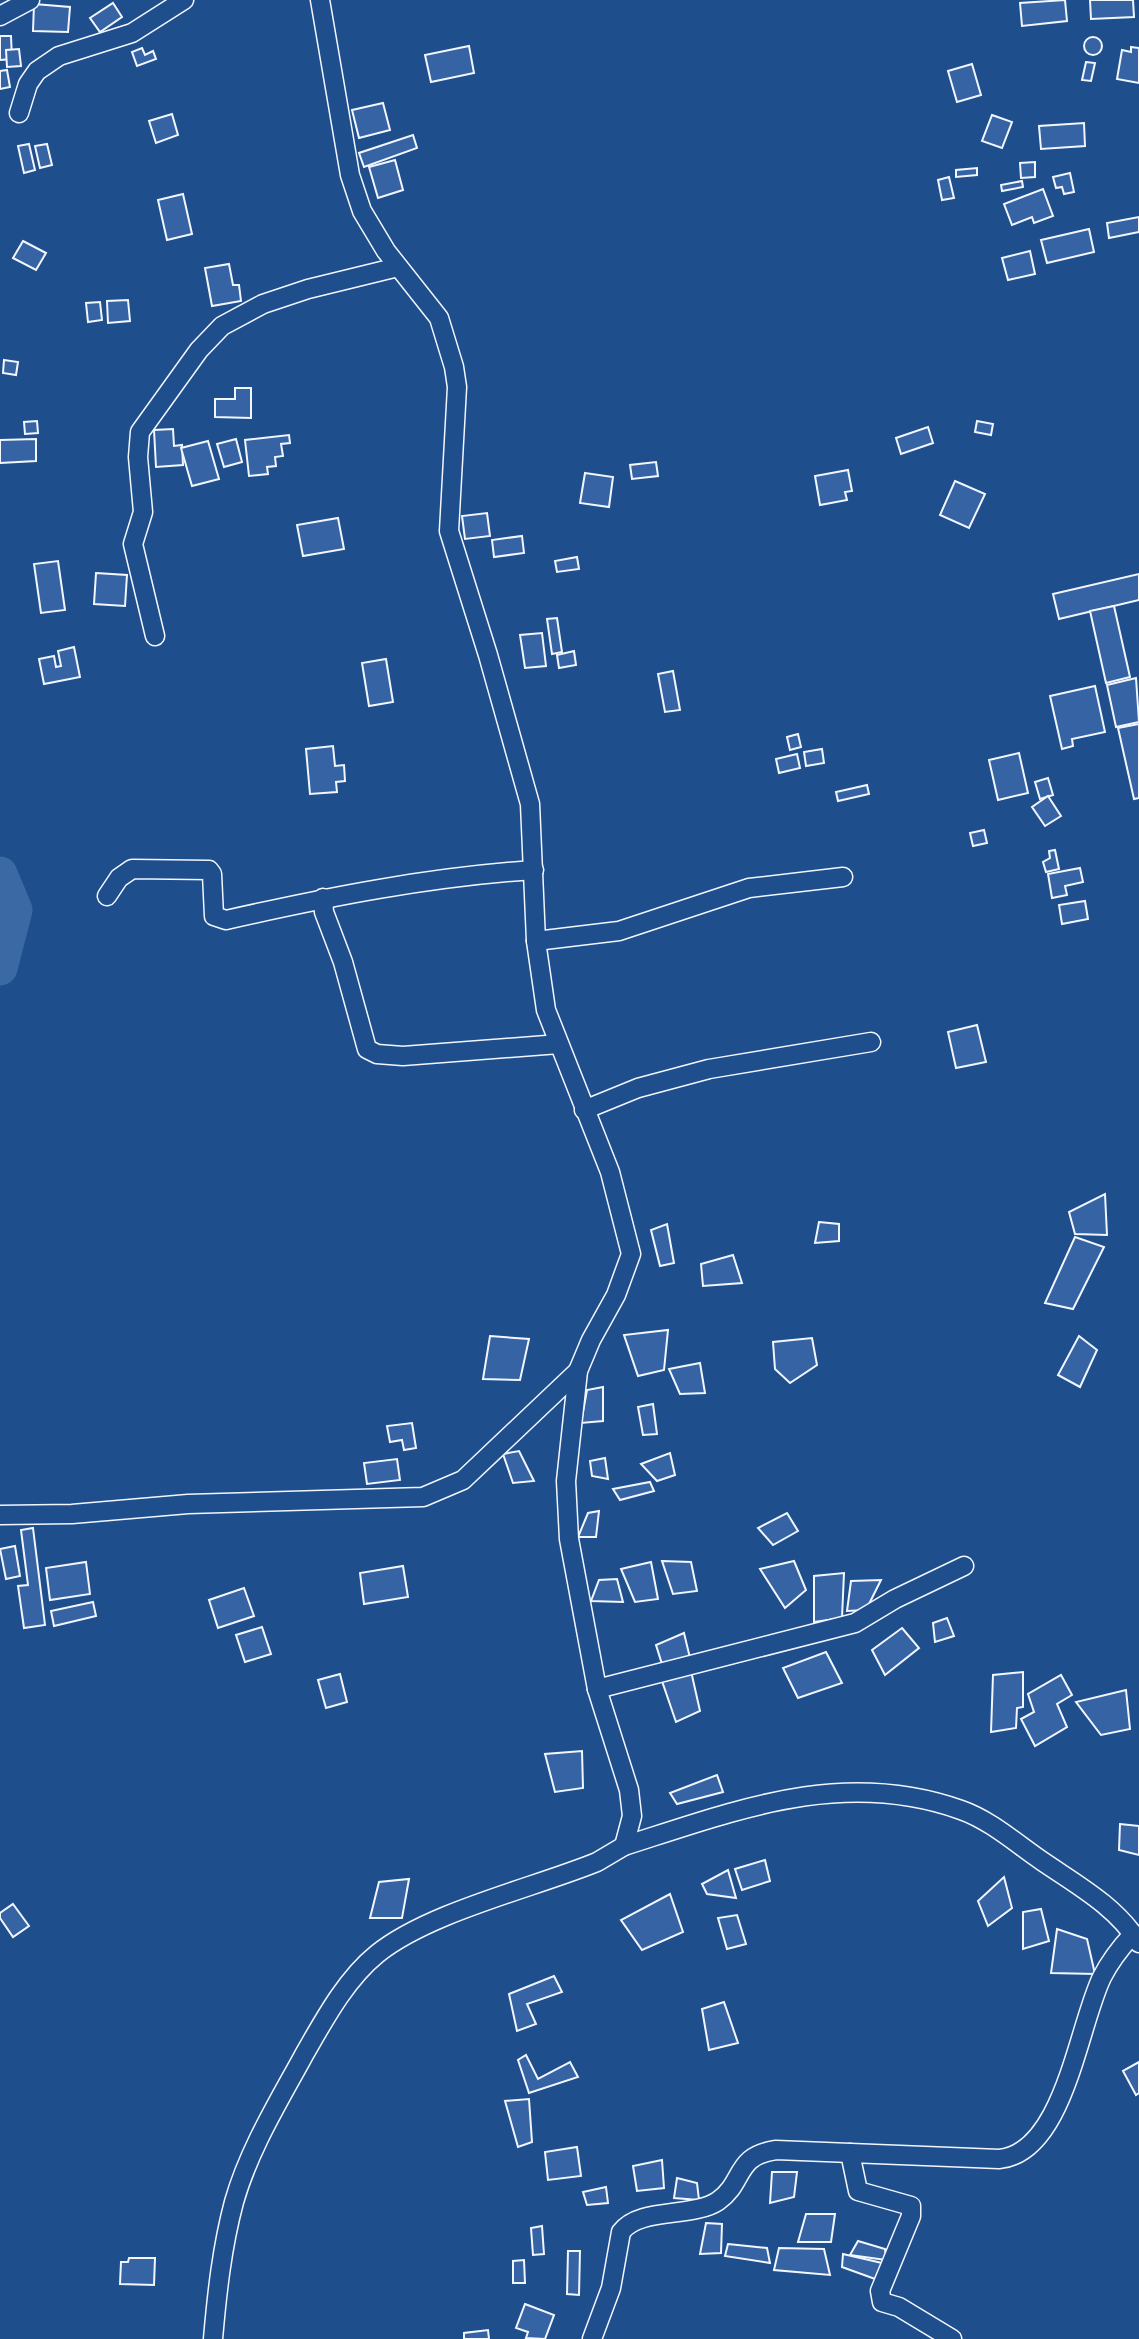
<svg xmlns="http://www.w3.org/2000/svg" width="1139" height="2339" viewBox="0 0 1139 2339" font-family="'Exo 2',sans-serif">
<style>
.lines{fill:none;stroke-linecap:round;stroke-linejoin:round}
.river{stroke:#3b69a3;stroke-width:35}
.building{fill:#3563a3;stroke:#f2f6ff;stroke-width:2}
.minor-casing{stroke:#f2f6ff;stroke-width:21}
.minor{stroke:#1f4e8c;stroke-width:18}
</style>
<rect width="100%" height="100%" fill="#1f4e8c"/>
<g class="lines">
<polyline class="river" points="0,874 15,910 0,968"/>
</g>
<g class="building">
<polygon points="1065,0 1067,21 1022,26 1020,3"/>
<polygon points="1090,0 1133,0 1134,17 1091,19"/>
<polygon points="113,3 122,17 100,32 90,18"/>
<polygon points="34,4 70,7 68,32 33,31"/>
<polygon points="0,36 11,36 12,59 0,60"/>
<circle cx="1093" cy="46" r="9"/>
<polygon points="469,46 474,73 431,82 425,55"/>
<polygon points="1131,47 1139,48 1139,83 1117,79 1122,50 1131,52"/>
<polygon points="142,48 145,55 153,51 156,59 137,66 132,52"/>
<polygon points="19,49 21,66 7,67 6,50"/>
<polygon points="1086,62 1095,63 1091,81 1082,80"/>
<polygon points="972,64 981,95 957,102 948,71"/>
<polygon points="7,70 10,87 0,89 0,71"/>
<polygon points="383,103 390,130 359,138 352,110"/>
<polygon points="172,114 178,135 156,143 149,121"/>
<polygon points="992,115 1012,122 1002,148 982,141"/>
<polygon points="1084,123 1085,146 1041,149 1039,126"/>
<polygon points="413,135 417,148 364,167 359,153"/>
<polygon points="29,144 35,170 24,173 18,146"/>
<polygon points="47,144 52,165 40,168 35,146"/>
<polygon points="395,160 403,190 378,198 369,167"/>
<polygon points="1035,162 1035,177 1021,178 1020,163"/>
<polygon points="977,168 977,175 956,177 956,170"/>
<polygon points="1070,173 1074,192 1064,194 1062,187 1056,188 1053,177"/>
<polygon points="949,177 954,198 942,200 938,180"/>
<polygon points="1022,181 1023,187 1002,191 1001,185"/>
<polygon points="1043,189 1053,216 1034,223 1032,217 1012,225 1004,204"/>
<polygon points="183,194 192,234 167,240 158,200"/>
<polygon points="1139,217 1139,232 1109,238 1107,223"/>
<polygon points="1089,229 1094,252 1047,263 1041,240"/>
<polygon points="23,241 46,253 36,270 13,258"/>
<polygon points="1030,251 1035,274 1008,280 1002,258"/>
<polygon points="229,264 233,285 239,285 241,301 212,306 205,268"/>
<polygon points="128,300 130,321 108,323 107,301"/>
<polygon points="100,302 102,320 88,322 86,303"/>
<polygon points="4,360 18,362 16,375 3,373"/>
<polygon points="235,388 251,388 251,418 215,417 215,399 235,399"/>
<polygon points="37,421 38,433 25,434 24,422"/>
<polygon points="977,421 993,424 991,435 975,432"/>
<polygon points="928,427 933,443 901,454 896,438"/>
<polygon points="173,429 174,446 182,445 183,465 156,467 154,430"/>
<polygon points="289,435 290,443 281,444 283,456 275,457 276,466 267,467 268,474 249,476 245,440"/>
<polygon points="36,439 36,461 0,463 0,440"/>
<polygon points="236,439 242,462 224,467 217,444"/>
<polygon points="208,441 219,479 192,486 181,448"/>
<polygon points="656,462 658,476 632,479 630,465"/>
<polygon points="848,470 852,491 845,492 847,500 820,505 815,476"/>
<polygon points="585,473 613,477 609,507 580,503"/>
<polygon points="955,481 985,494 969,528 940,515"/>
<polygon points="487,513 490,536 465,539 462,516"/>
<polygon points="338,518 344,549 303,556 297,525"/>
<polygon points="522,536 524,553 494,557 492,540"/>
<polygon points="577,557 579,569 557,572 555,561"/>
<polygon points="58,561 65,610 41,613 34,564"/>
<polygon points="96,573 127,575 125,606 94,604"/>
<polygon points="1139,574 1139,600 1059,619 1053,594"/>
<polygon points="1114,606 1130,677 1106,683 1090,611"/>
<polygon points="557,618 562,652 552,654 547,619"/>
<polygon points="542,633 546,666 525,668 520,635"/>
<polygon points="74,647 80,677 44,684 39,659 54,656 56,667 61,666 58,651"/>
<polygon points="574,651 576,665 559,668 557,655"/>
<polygon points="386,659 393,702 369,706 362,663"/>
<polygon points="673,671 680,710 665,712 658,674"/>
<polygon points="1136,678 1139,722 1116,727 1107,685"/>
<polygon points="1095,686 1105,732 1072,739 1073,746 1062,749 1050,696"/>
<polygon points="1139,724 1139,798 1134,799 1118,728"/>
<polygon points="798,734 801,747 790,750 787,737"/>
<polygon points="333,746 335,766 344,765 345,781 336,782 337,792 310,794 306,749"/>
<polygon points="822,749 824,763 806,766 804,752"/>
<polygon points="1019,753 1028,793 998,800 989,760"/>
<polygon points="797,754 800,768 779,773 776,759"/>
<polygon points="1048,778 1053,795 1040,799 1035,782"/>
<polygon points="867,785 869,794 838,801 836,792"/>
<polygon points="1048,796 1061,816 1045,826 1032,807"/>
<polygon points="984,830 987,843 973,846 970,833"/>
<polygon points="1055,850 1059,869 1046,872 1043,862 1050,858 1049,851"/>
<polygon points="1080,868 1083,882 1065,886 1067,895 1052,898 1048,874"/>
<polygon points="1085,901 1088,919 1062,924 1059,905"/>
<polygon points="977,1025 986,1062 956,1068 948,1032"/>
<polygon points="1105,1194 1107,1235 1075,1234 1069,1212"/>
<polygon points="819,1222 839,1224 839,1241 815,1243"/>
<polygon points="667,1224 674,1263 660,1266 651,1230"/>
<polygon points="1075,1237 1104,1247 1073,1309 1045,1303"/>
<polygon points="733,1255 742,1283 703,1286 701,1264"/>
<polygon points="668,1330 664,1370 638,1376 624,1335"/>
<polygon points="490,1336 529,1339 520,1380 483,1379"/>
<polygon points="1079,1336 1097,1350 1080,1387 1058,1375"/>
<polygon points="812,1338 817,1365 790,1383 775,1369 773,1342"/>
<polygon points="700,1363 705,1393 680,1394 669,1369"/>
<polygon points="603,1387 603,1421 581,1423 587,1390"/>
<polygon points="653,1404 657,1434 643,1435 638,1407"/>
<polygon points="412,1423 416,1448 404,1450 402,1440 390,1442 387,1426"/>
<polygon points="519,1451 534,1481 513,1483 503,1454"/>
<polygon points="670,1453 675,1475 657,1481 641,1464"/>
<polygon points="605,1458 608,1479 592,1476 590,1461"/>
<polygon points="397,1459 400,1480 367,1484 364,1463"/>
<polygon points="650,1482 654,1491 620,1500 613,1489"/>
<polygon points="599,1511 596,1537 578,1537 588,1513"/>
<polygon points="787,1513 798,1531 773,1545 758,1528"/>
<polygon points="33,1528 45,1625 24,1628 18,1586 28,1585 21,1530"/>
<polygon points="15,1546 20,1576 6,1579 0,1549"/>
<polygon points="662,1561 691,1562 697,1591 673,1594"/>
<polygon points="794,1561 806,1590 785,1608 760,1569"/>
<polygon points="86,1562 90,1594 50,1600 46,1568"/>
<polygon points="651,1562 658,1599 635,1602 621,1569"/>
<polygon points="403,1566 408,1597 364,1604 360,1573"/>
<polygon points="844,1573 842,1618 814,1622 814,1576"/>
<polygon points="617,1579 623,1602 591,1601 599,1580"/>
<polygon points="881,1580 866,1610 847,1611 851,1581"/>
<polygon points="244,1588 254,1616 218,1628 209,1600"/>
<polygon points="93,1602 96,1616 54,1626 51,1611"/>
<polygon points="947,1618 954,1636 935,1642 933,1623"/>
<polygon points="262,1627 271,1654 245,1662 236,1635"/>
<polygon points="902,1628 919,1648 885,1675 872,1650"/>
<polygon points="684,1633 690,1658 662,1664 656,1645"/>
<polygon points="826,1652 842,1683 798,1698 783,1668"/>
<polygon points="691,1671 700,1711 676,1722 662,1681"/>
<polygon points="1023,1672 1023,1707 1017,1708 1016,1728 991,1732 993,1675"/>
<polygon points="340,1674 347,1702 326,1708 318,1680"/>
<polygon points="1061,1675 1072,1695 1057,1704 1067,1727 1035,1746 1021,1719 1034,1712 1028,1694"/>
<polygon points="1126,1690 1130,1729 1101,1735 1076,1702"/>
<polygon points="582,1751 583,1788 555,1792 545,1754"/>
<polygon points="717,1775 723,1792 677,1804 670,1793"/>
<polygon points="1120,1824 1139,1826 1139,1855 1119,1850"/>
<polygon points="765,1860 770,1881 742,1890 735,1869"/>
<polygon points="728,1870 736,1898 707,1894 702,1884"/>
<polygon points="1004,1877 1012,1908 988,1926 978,1901"/>
<polygon points="409,1879 402,1918 370,1918 379,1882"/>
<polygon points="670,1894 683,1932 642,1950 621,1920"/>
<polygon points="13,1904 29,1926 13,1937 0,1918 0,1913"/>
<polygon points="1041,1909 1049,1941 1023,1949 1023,1912"/>
<polygon points="737,1915 746,1944 727,1949 718,1918"/>
<polygon points="1057,1929 1087,1939 1095,1974 1051,1973"/>
<polygon points="554,1976 562,1992 527,2004 536,2024 517,2031 509,1994"/>
<polygon points="724,2002 738,2043 709,2050 702,2009"/>
<polygon points="526,2055 538,2079 570,2062 578,2077 529,2093 518,2060"/>
<polygon points="1139,2062 1139,2093 1136,2095 1123,2071"/>
<polygon points="529,2099 532,2142 518,2147 505,2101"/>
<polygon points="577,2147 581,2176 548,2180 545,2152"/>
<polygon points="662,2160 664,2188 637,2191 633,2166"/>
<polygon points="772,2172 797,2172 794,2197 770,2203"/>
<polygon points="677,2178 697,2183 699,2200 674,2198"/>
<polygon points="606,2187 608,2203 587,2205 583,2192"/>
<polygon points="806,2214 835,2214 831,2242 798,2242"/>
<polygon points="706,2223 722,2224 721,2253 700,2254"/>
<polygon points="542,2226 544,2254 533,2255 531,2228"/>
<polygon points="858,2241 885,2249 886,2260 850,2255"/>
<polygon points="728,2244 767,2248 770,2263 725,2256"/>
<polygon points="779,2248 824,2249 830,2275 774,2270"/>
<polygon points="568,2251 580,2251 579,2295 567,2294"/>
<polygon points="843,2254 882,2263 875,2279 842,2267"/>
<polygon points="129,2258 155,2258 154,2285 120,2284 121,2262 128,2262"/>
<polygon points="524,2260 525,2283 513,2283 513,2261"/>
<polygon points="525,2304 554,2315 545,2339 526,2338 528,2332 516,2328"/>
<polygon points="488,2330 489,2339 464,2339 464,2333"/>
</g>
<g class="lines">
<defs>
<g id="minor">
<polyline points="0,16 30,0"/>
<polyline points="19,113 28,84 37,71 59,56 132,33 184,0"/>
<polyline points="155,636 133,544 143,512 138,457 140,432 199,350 222,326 263,304 308,289 398,267"/>
<path d="M107 896 119 878 132 869 209 870 212 874 214 916 226 920C328 897 429 877 534 870"/>
<polyline points="323,898 324,912 343,962 367,1049 377,1054 403,1056 559,1044"/>
<polyline points="536,941 619,931 749,888 843,877"/>
<polyline points="584,1110 638,1088 709,1069 871,1042"/>
<polyline points="0,1515 72,1514 188,1504 423,1497 463,1480 578,1371"/>
<polyline points="597,1689 855,1623 895,1599 964,1566"/>
<path d="M624 1846C737 1810 843 1768 961 1810 990 1820 1017 1844 1042 1861 1077 1885 1116 1906 1139 1943"/>
<polyline points="850,2153 858,2191 911,2206 911,2216 880,2291 882,2302 899,2307 952,2339"/>
<path d="M213 2339C217 2293 222 2247 234 2202 249 2149 279 2101 305 2053 324 2020 346 1979 377 1954 429 1912 533 1888 597 1862L624 1846 632 1816 629 1790 597 1689 569 1539 566 1481 578 1371 591 1340 616 1295 631 1254 610 1172 546 1010 536 941 530 804 488 655 449 531 457 387 454 367 439 318 386 251 362 211 350 175 320 0"/>
<path d="M592 2339 611 2288 621 2232C639 2207 693 2218 718 2201 745 2182 734 2156 776 2150L999 2159C1064 2153 1078 2026 1102 1977 1110 1961 1121 1947 1133 1934"/>
</g>
</defs>
<use href="#minor" class="minor-casing"/>
<use href="#minor" class="minor"/>
</g>
</svg>
